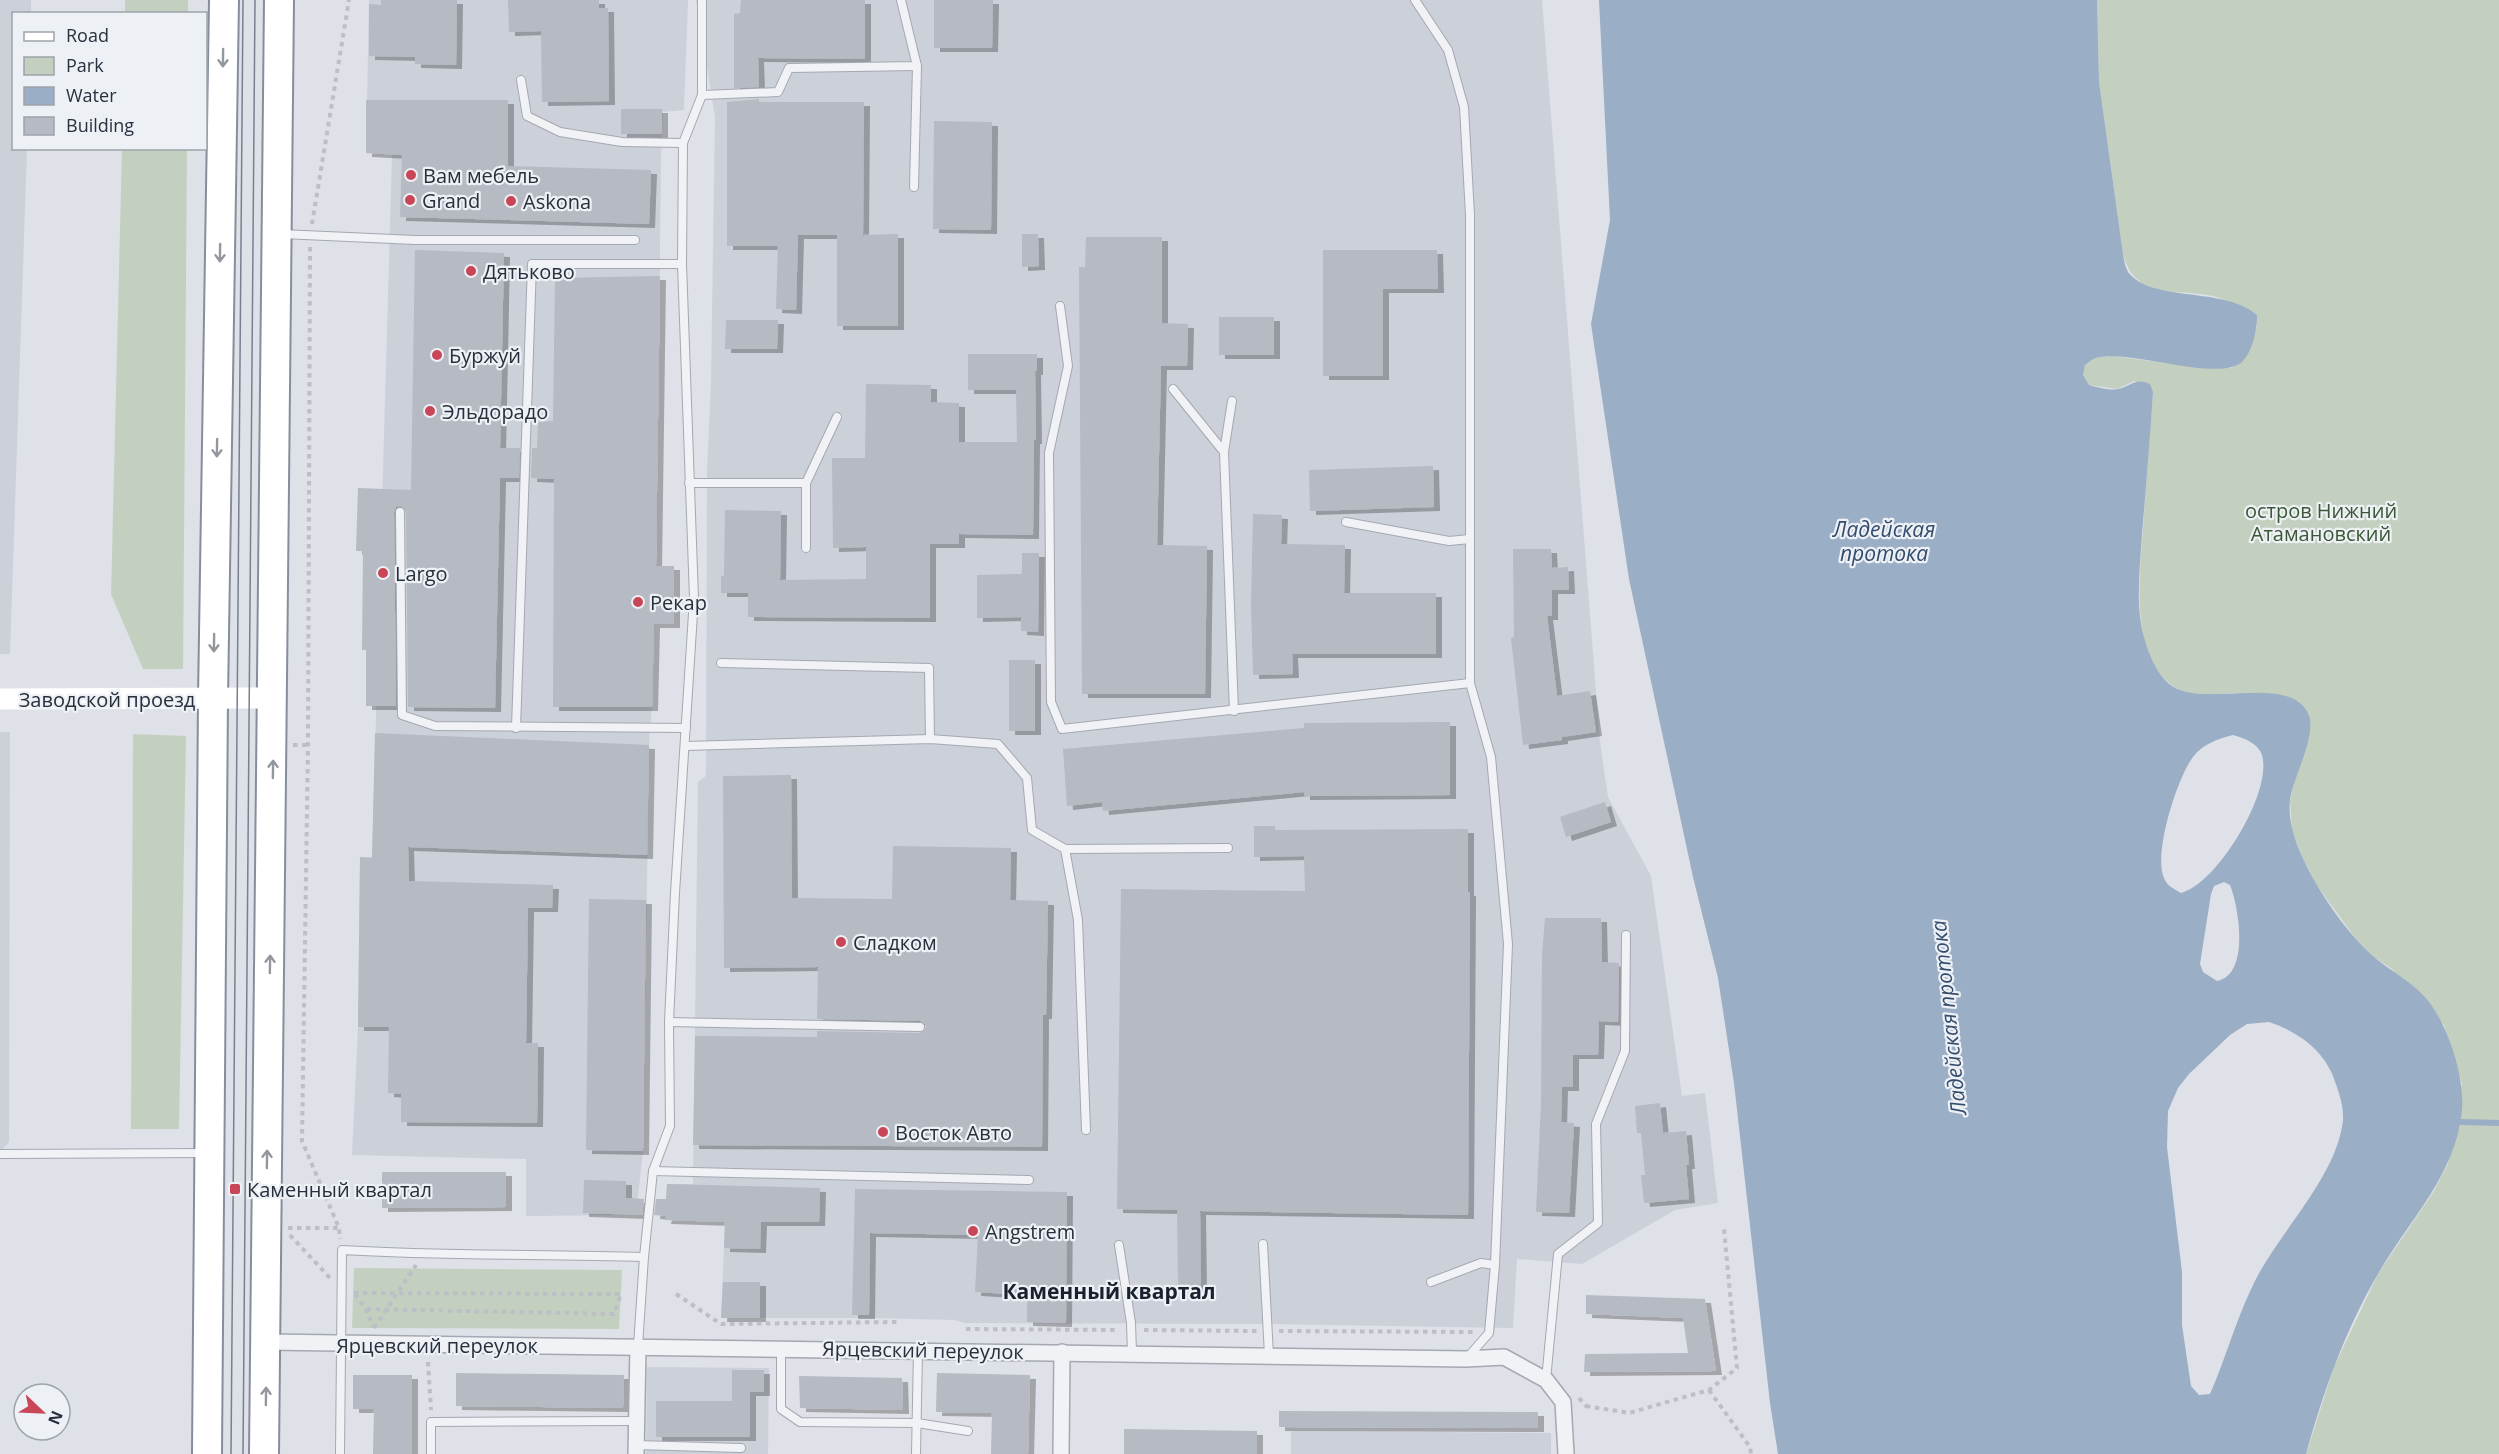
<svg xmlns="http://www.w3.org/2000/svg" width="2499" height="1454" viewBox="0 0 2499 1454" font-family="'Open Sans',sans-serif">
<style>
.built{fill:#ccd0d9}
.green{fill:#c3d0bf}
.water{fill:#9aaec6;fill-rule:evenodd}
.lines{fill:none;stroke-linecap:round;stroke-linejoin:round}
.stream{stroke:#9aaec6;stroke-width:6}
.building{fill:#b5bac3;filter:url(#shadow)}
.lane-casing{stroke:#a4a8b1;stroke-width:10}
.street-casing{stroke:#a4a8b1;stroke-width:18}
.highway-casing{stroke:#868e9d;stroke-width:32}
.path{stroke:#bcbfc5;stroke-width:4;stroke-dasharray:4.5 4.5;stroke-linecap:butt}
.lane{stroke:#f0f2f5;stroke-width:8}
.street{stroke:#f0f2f5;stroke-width:15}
.secondary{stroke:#fff;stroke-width:21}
.highway{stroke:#fff;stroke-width:28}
.tram{stroke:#788090;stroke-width:1.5}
.oneway{stroke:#94979e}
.poi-dot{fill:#c84658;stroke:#edf0f4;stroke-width:2}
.labels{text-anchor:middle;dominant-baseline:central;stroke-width:4.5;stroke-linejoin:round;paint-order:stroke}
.poi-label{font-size:20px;fill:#282f3d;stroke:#edf0f4;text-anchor:start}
.park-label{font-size:20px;fill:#3b5836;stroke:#edf0f4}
.street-label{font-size:20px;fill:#282f3d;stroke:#edf0f4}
.water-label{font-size:21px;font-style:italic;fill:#344d6f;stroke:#edf0f4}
.neighbourhood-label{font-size:21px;font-weight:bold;fill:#1a202d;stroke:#edf0f4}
</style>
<defs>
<filter id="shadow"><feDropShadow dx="6" dy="4" stdDeviation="0" flood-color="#0004"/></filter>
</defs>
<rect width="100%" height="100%" fill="#dee1e7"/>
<g class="built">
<polygon points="0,0 31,0 31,13 14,14 14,148 27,149 10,654 0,654"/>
<polygon points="369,0 688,0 684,110 663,112 661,154 657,513 652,707 649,745 643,1151 636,1215 526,1216 526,1159 352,1155 358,1027 360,857 372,857 392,155 366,153"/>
<polygon points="696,0 1542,0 1600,742 1608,797 1651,876 1682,1096 1705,1093 1718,1203 1675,1210 1582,1264 1517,1259 1513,1328 1268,1324 965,1323 955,1320 873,1318 721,1318 725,1222 665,1220 667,1184 693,1184 698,782 706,776 707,472 711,381 715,117"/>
<polygon points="0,732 10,732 9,1142 0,1152"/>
<polygon points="647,1367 769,1368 768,1454 646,1454"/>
<polygon points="1291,1431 1551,1433 1551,1454 1291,1454"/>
</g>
<g class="green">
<rect x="125" y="0" width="63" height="13"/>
<path d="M2097 0H2499V1454H2306L2334 1367 2378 1274 2434 1191 2448 1164 2462 1084 2444 1025 2392 969 2373 956 2356 939 2316 884 2302 857 2292 830 2290 801 2309 714C2282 684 2242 695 2206 694 2192 694 2178 692 2168 682 2155 671 2146 651 2143 634 2137 600 2140 564 2143 529 2146 484 2150 438 2153 392L2134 381 2117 389 2089 385 2083 375 2085 365 2095 358 2112 356 2198 367 2231 368 2241 362 2250 350 2257 326C2246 318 2233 302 2220 298 2183 286 2136 304 2123 254L2099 82Z"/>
<polygon points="122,149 187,149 183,669 143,669 111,594"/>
<polygon points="133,734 186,736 179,1129 131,1129"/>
<polygon points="354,1268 622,1270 619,1329 352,1328"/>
</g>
<path class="water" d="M1599 0H2097L2099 82 2123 254C2124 260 2125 267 2128 272 2151 303 2224 286 2257 315 2257 330 2253 351 2242 362 2218 383 2128 348 2096 358 2092 359 2088 363 2085 365L2083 375 2089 385C2097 387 2110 391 2118 389 2131 386 2136 377 2150 384L2153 392C2150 440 2146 487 2142 534 2140 567 2135 605 2144 637 2148 653 2156 672 2168 683 2198 711 2287 672 2308 713 2318 734 2293 777 2290 800 2287 828 2301 856 2314 880 2329 906 2350 936 2373 956 2389 970 2409 980 2424 996 2447 1021 2465 1076 2462 1110 2456 1175 2409 1220 2378 1274 2345 1330 2323 1393 2306 1454H1778L1770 1403 1734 1083 1718 978 1693 877 1629 579 1591 324 1610 220ZM2233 735C2244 738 2258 743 2262 755 2273 792 2217 884 2181 893 2174 889 2167 886 2164 878 2153 854 2177 778 2193 757 2202 744 2218 739 2233 735ZM2224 882 2230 885C2239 907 2250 975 2217 981L2203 972 2200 964 2211 894 2214 886ZM2269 1022C2296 1031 2322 1048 2333 1076 2338 1090 2344 1105 2343 1120 2337 1177 2278 1233 2254 1283 2236 1319 2226 1358 2210 1394L2199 1395 2191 1386 2182 1325V1272L2167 1147 2168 1111 2178 1088 2189 1074 2230 1035 2247 1024Z"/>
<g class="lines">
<polyline class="stream" points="2461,1122 2499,1123"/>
</g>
<g class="building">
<polygon points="381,0 457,0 456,65 415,64 415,57 369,56 369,4 381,5"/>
<polygon points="508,0 599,0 599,8 608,8 609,101 542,102 541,31 509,32"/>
<polygon points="741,0 865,0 865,59 758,58 759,87 734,88 734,14 740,13"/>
<polygon points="934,0 993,0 992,48 934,48"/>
<polygon points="759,99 759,102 864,102 863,235 898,234 898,326 837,326 837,235 798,235 796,310 776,309 778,246 727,246 727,102"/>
<polygon points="366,100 508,100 508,166 651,170 649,224 400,217 402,155 366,153"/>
<rect x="621" y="109" width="41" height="25"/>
<polygon points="934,121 992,122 991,230 933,229"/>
<polygon points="1022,234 1038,234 1039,266 1022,267"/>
<polygon points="1086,237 1162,237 1162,323 1188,324 1187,366 1161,366 1157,545 1207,546 1205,694 1082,694 1079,267 1085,267"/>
<polygon points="415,250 504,253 500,448 520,448 519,478 500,478 495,708 408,707 406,512 401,506 396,507 394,512 396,706 366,706 366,650 362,650 363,551 356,551 358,488 411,490"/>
<polygon points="1323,250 1437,250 1438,289 1383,289 1383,376 1323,376"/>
<polygon points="660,276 656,566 674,566 674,624 654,624 652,707 553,707 554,479 531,478 532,448 537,448 538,422 553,421 555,278"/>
<rect x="1219" y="317" width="55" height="38"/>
<polygon points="726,320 778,320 777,349 725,349"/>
<polygon points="968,354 1037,354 1037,371 1035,371 1036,440 1034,440 1033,535 959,534 959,544 930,544 930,618 748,617 748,593 721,593 721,576 724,576 725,510 781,511 780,580 866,579 866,547 833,548 832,458 865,458 866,384 931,385 931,402 959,403 959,442 1017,442 1016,390 968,390"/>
<polygon points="1433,466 1434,507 1310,511 1309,470"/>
<polygon points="1253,514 1282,515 1281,544 1345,545 1344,593 1436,593 1436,654 1292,654 1293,674 1253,675 1251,604"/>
<polygon points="1513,549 1551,549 1552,568 1568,567 1569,590 1552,590 1552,616 1547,616 1557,696 1590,691 1596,732 1562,737 1562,740 1523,745 1511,638 1514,637"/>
<polygon points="1022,553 1039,553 1038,632 1021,631 1021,617 977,618 977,575 1022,574"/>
<rect x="1009" y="660" width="26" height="71"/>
<polygon points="1450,722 1450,795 1304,796 1304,792 1103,811 1102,802 1067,806 1063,749 1304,728 1304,723"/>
<polygon points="375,733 649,745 647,855 408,847 409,881 553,885 552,908 528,908 526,1043 538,1043 537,1123 401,1122 401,1094 388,1093 389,1027 358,1027 360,857 372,858"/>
<polygon points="791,775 792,898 892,899 893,846 1011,848 1010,900 1048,901 1046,1015 1043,1015 1042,1147 693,1145 695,1036 817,1037 817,1031 920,1033 926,1028 925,1024 920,1021 817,1019 818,967 724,968 723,776"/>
<polygon points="1605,802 1611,822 1566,837 1560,817"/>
<polygon points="1254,826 1275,826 1275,830 1468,829 1468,892 1470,892 1468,1215 1200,1211 1201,1287 1178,1287 1177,1210 1117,1209 1121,889 1305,891 1304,856 1254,857"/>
<polygon points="589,899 646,900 643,1151 586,1150"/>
<polygon points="1545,918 1601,918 1602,962 1619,963 1618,1022 1599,1021 1598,1055 1573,1055 1573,1087 1562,1087 1561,1122 1574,1123 1569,1213 1536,1212 1541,1103 1542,955"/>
<polygon points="1660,1103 1663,1133 1686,1131 1689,1165 1686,1165 1689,1199 1644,1203 1641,1175 1645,1175 1641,1133 1637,1133 1635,1106"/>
<polygon points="382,1172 506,1172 506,1207 382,1208"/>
<polygon points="584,1180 626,1181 626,1198 644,1199 642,1215 583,1213"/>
<polygon points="667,1184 820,1188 819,1222 761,1222 760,1249 724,1248 725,1222 665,1220 666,1216 654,1215 656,1199 666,1199"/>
<polygon points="855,1189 1067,1192 1066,1323 1027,1322 1027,1295 975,1292 978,1235 870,1233 869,1315 852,1315"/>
<polygon points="723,1282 760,1282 760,1318 721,1318"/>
<polygon points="1586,1295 1705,1299 1716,1371 1584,1372 1585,1354 1688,1353 1683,1318 1586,1314"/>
<polygon points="732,1370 764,1370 764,1392 750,1392 750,1437 656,1437 656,1401 732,1401"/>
<polygon points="456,1373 624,1375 623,1408 456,1406"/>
<polygon points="937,1373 1030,1375 1028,1454 991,1454 992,1413 936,1412"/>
<polygon points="353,1375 412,1375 412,1454 373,1454 374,1409 353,1409"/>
<polygon points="799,1376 902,1378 903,1410 800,1408"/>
<polygon points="1279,1411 1538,1412 1538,1428 1279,1427"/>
<polygon points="1124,1429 1257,1431 1257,1454 1124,1454"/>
</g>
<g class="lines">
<defs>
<g id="lane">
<polyline points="1415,0 1448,50 1464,107 1470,215 1470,683 1491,757 1508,944 1495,1265 1489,1333 1468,1357"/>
<polyline points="521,80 527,116 560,132 622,142 683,143"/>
<polyline points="702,95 778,92 789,68 917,66 901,0"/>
<polyline points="914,187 917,66"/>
<polyline points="282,234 415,240 635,240"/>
<polyline points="1060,306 1068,366 1049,453 1051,702 1062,729 1470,683"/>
<polyline points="1173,389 1224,452"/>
<polyline points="1232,401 1224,452 1234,711"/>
<polyline points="689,483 806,483 806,548"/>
<polyline points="806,483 837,417"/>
<polyline points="400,512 402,715 435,726 686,728"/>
<polyline points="1346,522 1449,541 1470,539"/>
<polyline points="721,663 929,668 930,739"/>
<polyline points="516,728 532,264 682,264"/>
<polyline points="686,746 930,739 998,744 1027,778 1032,830 1065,849 1078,920 1086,1130"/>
<polyline points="1065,849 1228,848"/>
<polyline points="669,1022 920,1027"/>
<polyline points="0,1154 205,1153"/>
<polyline points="653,1171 1029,1180"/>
<polyline points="1263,1244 1269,1355"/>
<polyline points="1119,1245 1131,1323 1132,1353"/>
<polyline points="644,1257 653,1171 670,1126 669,1022 675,893 694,598 682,264 683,143 702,95 702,0"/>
<polyline points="1431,1282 1481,1263 1495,1265"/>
<polyline points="781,1348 781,1409 800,1422 917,1423 968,1431"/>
<polyline points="1546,1380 1558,1254 1598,1223 1596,1124 1625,1051 1626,935"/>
<polyline points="636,1445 741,1448"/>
<path d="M340 1454 342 1250C442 1256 543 1254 644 1257L638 1346"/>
<polyline points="431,1454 431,1422 636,1421"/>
<polyline points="916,1454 918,1351"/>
</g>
<g id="street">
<polyline points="267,1342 1466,1359 1504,1357 1546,1380 1563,1402 1566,1454"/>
<polyline points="636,1454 638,1346"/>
<polyline points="1061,1454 1062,1352"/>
</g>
<g id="highway">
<polyline points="207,1454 213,698 224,0"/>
<polyline points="264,1454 279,0"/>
</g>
</defs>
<use href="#lane" class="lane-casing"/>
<use href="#street" class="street-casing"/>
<use href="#highway" class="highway-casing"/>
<g class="path">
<polyline points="312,224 349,0"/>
<polyline points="310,247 308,745 302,1141 339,1228 340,1239"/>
<polyline points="293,745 308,745"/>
<polyline points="288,1228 339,1228"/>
<polyline points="290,1235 330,1278"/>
<polyline points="354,1293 621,1294 614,1314 366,1309"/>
<polyline points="355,1294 366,1309 373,1327"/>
<polyline points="676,1294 721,1324 897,1322"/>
<polyline points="374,1328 416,1265"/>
<polyline points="966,1329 1119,1330"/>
<polyline points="1144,1330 1257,1331"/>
<polyline points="1279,1331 1473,1332"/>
<polyline points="428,1362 431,1410"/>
<polyline points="1709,1390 1750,1447 1751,1454"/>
<polyline points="1579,1398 1587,1407"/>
<polyline points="1586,1406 1629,1413 1709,1390 1737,1368 1724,1229"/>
</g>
<use href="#lane" class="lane"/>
<use href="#street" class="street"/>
<polyline class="secondary" points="0,699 273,698"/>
<use href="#highway" class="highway"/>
<g class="tram">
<polyline points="231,1454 243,0"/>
<polyline points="243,1454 255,0"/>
</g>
</g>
<defs><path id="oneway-shaft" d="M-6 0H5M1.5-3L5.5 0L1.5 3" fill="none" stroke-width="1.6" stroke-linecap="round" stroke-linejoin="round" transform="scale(1.5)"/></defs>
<g class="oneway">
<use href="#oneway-shaft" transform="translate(223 58) rotate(91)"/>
<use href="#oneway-shaft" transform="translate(220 253) rotate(91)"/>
<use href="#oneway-shaft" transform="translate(217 448) rotate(91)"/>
<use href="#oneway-shaft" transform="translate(214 643) rotate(91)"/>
<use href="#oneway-shaft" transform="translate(273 769) rotate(-89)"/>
<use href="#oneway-shaft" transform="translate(270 964) rotate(-89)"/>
<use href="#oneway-shaft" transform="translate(267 1159) rotate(-89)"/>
<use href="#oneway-shaft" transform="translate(266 1396) rotate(-89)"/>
</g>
<g class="poi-dot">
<circle cx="411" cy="175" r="6"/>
<circle cx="410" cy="200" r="6"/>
<circle cx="511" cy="201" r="6"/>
<circle cx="471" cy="271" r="6"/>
<circle cx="437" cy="355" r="6"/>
<circle cx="430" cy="411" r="6"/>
<circle cx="383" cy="573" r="6"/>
<circle cx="638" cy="602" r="6"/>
<circle cx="841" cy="942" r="6"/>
<circle cx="883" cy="1132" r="6"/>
<rect x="229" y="1183" width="12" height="12" rx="3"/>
<circle cx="973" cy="1231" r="6"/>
</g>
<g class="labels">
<g class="poi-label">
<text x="423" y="175">Вам мебель</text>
<text x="422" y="200">Grand</text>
<text x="523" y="201">Askona</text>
<text x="483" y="271">Дятьково</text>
<text x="449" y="355">Буржуй</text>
<text x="442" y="411">Эльдорадо</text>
<text x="395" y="573">Largo</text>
<text x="650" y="602">Рекар</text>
<text x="853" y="942">Сладком</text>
<text x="895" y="1132">Восток Авто</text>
<text x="247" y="1189">Каменный квартал</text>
<text x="985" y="1231">Angstrem</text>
</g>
<g class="park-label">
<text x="2321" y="510">остров Нижний<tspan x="2321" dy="23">Атамановский</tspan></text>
</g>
<g class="street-label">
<text x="107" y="699">Заводской проезд</text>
<text x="437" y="1345">Ярцевский переулок</text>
<text transform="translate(923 1350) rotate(1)">Ярцевский переулок</text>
</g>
<g class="water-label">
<text x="1884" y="529">Ладейская<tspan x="1884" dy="24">протока</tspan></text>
<text transform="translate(1948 1018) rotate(-96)">Ладейская протока</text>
</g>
<g class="neighbourhood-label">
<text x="1109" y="1291">Каменный квартал</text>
</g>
</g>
<rect x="12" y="12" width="195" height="138" fill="#edf0f4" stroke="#9ea3ab" stroke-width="1.5"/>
<rect x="24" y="32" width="30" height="9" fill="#ffffff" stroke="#9ea3ab" stroke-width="1.5"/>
<text x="66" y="42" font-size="18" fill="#282f3d">Road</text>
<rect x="24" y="57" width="30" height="18" fill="#c3d0bf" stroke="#9ea3ab" stroke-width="1.5"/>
<text x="66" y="72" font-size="18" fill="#282f3d">Park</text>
<rect x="24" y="87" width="30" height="18" fill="#9aaec6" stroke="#9ea3ab" stroke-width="1.5"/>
<text x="66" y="102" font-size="18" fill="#282f3d">Water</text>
<rect x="24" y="117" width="30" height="18" fill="#b5bac3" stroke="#9ea3ab" stroke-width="1.5"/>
<text x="66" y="132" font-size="18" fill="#282f3d">Building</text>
<g transform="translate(42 1412) rotate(113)"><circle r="28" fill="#edf0f4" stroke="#9ea3ab" stroke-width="1.5"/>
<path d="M0-4.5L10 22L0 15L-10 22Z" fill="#c84658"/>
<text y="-9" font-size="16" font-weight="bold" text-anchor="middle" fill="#282f3d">N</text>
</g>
</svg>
